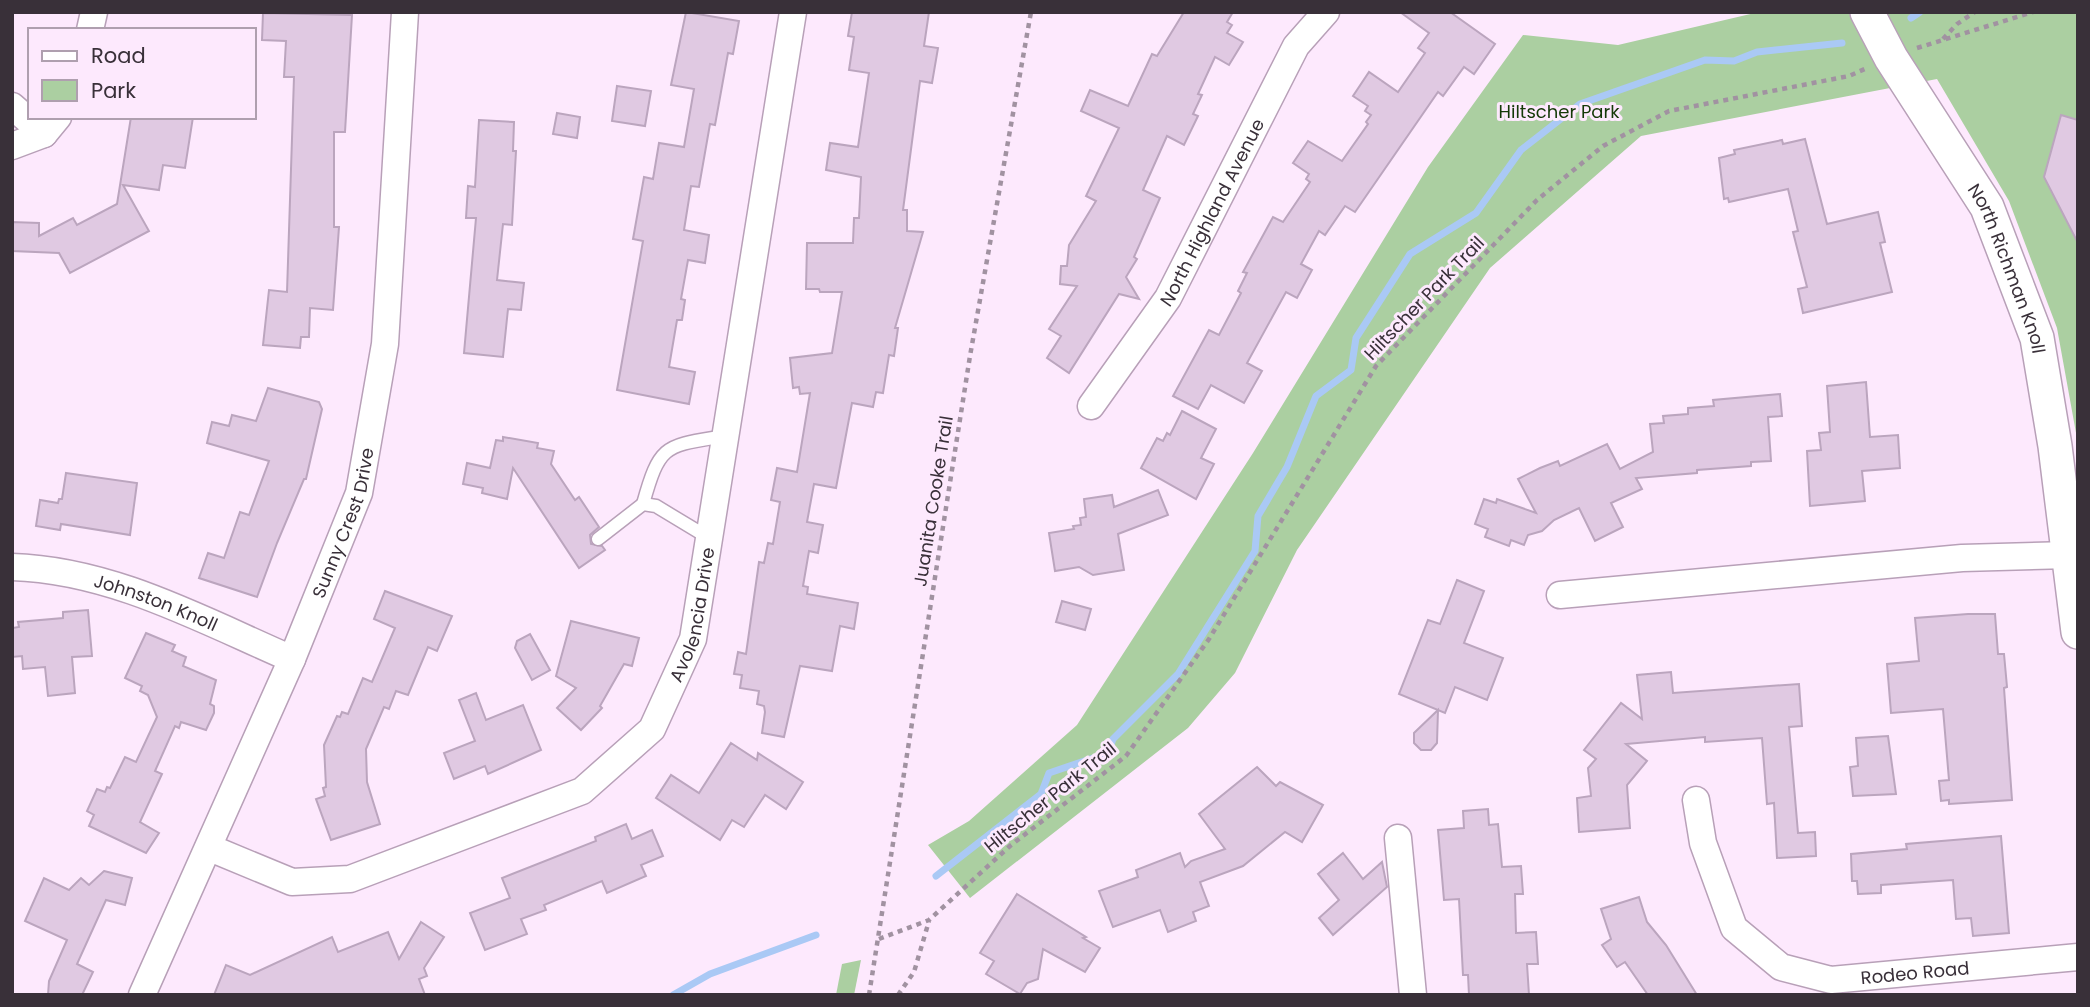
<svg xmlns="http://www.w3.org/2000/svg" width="2090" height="1007" viewBox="0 0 2090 1007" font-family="Poppins,sans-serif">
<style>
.green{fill:#abcfa1}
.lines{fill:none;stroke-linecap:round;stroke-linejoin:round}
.stream{stroke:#aac9f5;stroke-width:7}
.building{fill:#e0c9e2;stroke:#bba5be;stroke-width:2}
.service-casing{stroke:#b8a0b8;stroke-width:15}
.minor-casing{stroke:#b8a0b8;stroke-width:29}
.tertiary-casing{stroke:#b8a0b8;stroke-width:36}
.path{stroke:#a192a1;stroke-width:4.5;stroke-dasharray:5 5;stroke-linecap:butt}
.service{stroke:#fff;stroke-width:12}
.minor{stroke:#fff;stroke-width:26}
.tertiary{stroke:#fff;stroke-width:33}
.labels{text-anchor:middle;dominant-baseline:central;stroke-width:6;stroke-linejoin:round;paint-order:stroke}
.park-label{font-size:18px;fill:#143907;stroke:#fde9fd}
.street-label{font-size:18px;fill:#393039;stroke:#fde9fd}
</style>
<rect width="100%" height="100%" fill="#fde9fd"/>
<g class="green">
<polygon points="1759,12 2078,12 2078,444 2057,328 2009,201 1937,79 1641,136 1490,268 1297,550 1235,673 1188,728 970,898 928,845 969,821 1077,725 1253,453 1428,167 1523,35 1618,45"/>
<polygon points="861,960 854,995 836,995 842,964"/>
</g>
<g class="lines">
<g class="stream">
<polyline points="1911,18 1920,12"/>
<polyline points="936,876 1041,794 1049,773 1108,753 1113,739 1178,674 1255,551 1258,516 1287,467 1316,396 1351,370 1356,338 1410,254 1476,213 1521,150 1580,104 1705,60 1734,61 1757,52 1842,43"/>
<polyline points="673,995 710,974 816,935"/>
</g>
</g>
<g class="building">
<polygon points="686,12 739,21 733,54 728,53 715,125 710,124 699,187 691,186 684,230 709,235 705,263 688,260 681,299 685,300 682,320 677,320 669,367 695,372 689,404 617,390 643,241 633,239 644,177 653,179 659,143 684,147 694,89 671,85"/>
<polygon points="852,12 929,12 924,46 938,48 932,83 920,81 903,210 907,210 907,231 923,232 895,328 898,328 894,356 889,355 883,393 876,392 873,407 852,403 836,488 814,484 807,522 823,525 818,553 809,551 803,586 808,587 807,594 858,603 854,629 840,626 832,671 800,666 784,737 762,733 765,712 764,706 757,704 759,691 740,688 742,675 734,674 738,652 746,654 759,562 764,563 768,543 773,544 780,502 771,500 777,468 797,472 810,393 800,394 799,387 793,388 790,358 832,353 842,292 820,292 819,289 806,289 807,243 853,243 854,218 859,218 861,177 826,170 830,143 858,147 869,73 849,70 854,37 848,36"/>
<polygon points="1184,12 1233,12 1227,22 1232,25 1227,33 1243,42 1229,65 1215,57 1198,94 1202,95 1193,114 1198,116 1184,145 1167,136 1143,190 1160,198 1134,257 1137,259 1126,277 1139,299 1119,294 1069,373 1047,358 1061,336 1049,329 1077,286 1060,284 1061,266 1067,266 1069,245 1096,201 1086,196 1119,128 1081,111 1090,90 1128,106 1152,54 1157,56"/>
<polygon points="1400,12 1450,12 1495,44 1474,74 1464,67 1443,96 1438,92 1355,212 1345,206 1325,235 1319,231 1301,264 1312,270 1297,298 1286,292 1247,363 1262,371 1244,403 1211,385 1198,409 1173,396 1209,330 1219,335 1241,293 1238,291 1247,273 1243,272 1273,217 1283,222 1310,182 1306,179 1309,174 1293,163 1308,141 1342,161 1368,124 1366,122 1371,115 1365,111 1368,106 1353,96 1369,72 1398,92 1425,53 1418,48 1429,33"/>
<polygon points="263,13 352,15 345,132 334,132 334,227 339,227 333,310 310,308 309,337 301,337 300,348 263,345 269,290 287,292 294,77 284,77 286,41 262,40"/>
<polygon points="617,86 651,91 645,126 612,121"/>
<polygon points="557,113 580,117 577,138 553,134"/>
<polygon points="2061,115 2078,120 2078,243 2044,177"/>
<polygon points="131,117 193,117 185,168 163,165 159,190 123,185 149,231 70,273 59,253 12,251 12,222 39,223 39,236 73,218 77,225 117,204"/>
<polygon points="479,120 514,122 513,151 516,151 512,225 503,224 497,280 524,283 521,310 508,309 503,357 464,353 476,218 466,218 468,186 475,187"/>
<polygon points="1805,139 1827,224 1878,212 1885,242 1880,243 1892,292 1803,313 1798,289 1807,287 1793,232 1798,231 1788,189 1729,202 1728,198 1724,199 1719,158 1735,154 1734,150 1782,140 1783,144"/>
<polygon points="1866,382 1870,437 1898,435 1900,468 1862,471 1865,501 1810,506 1807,451 1821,450 1819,433 1830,432 1827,386"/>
<polygon points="268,388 319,402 322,409 306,479 304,479 277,543 257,597 199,578 208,553 224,558 240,512 249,515 269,461 207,443 212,422 229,426 232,415 256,421"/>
<polygon points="1780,394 1782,416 1768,417 1771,461 1751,462 1751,466 1697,470 1697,473 1636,478 1642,489 1611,503 1623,527 1595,541 1579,508 1554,520 1542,531 1528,535 1524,545 1511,540 1509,546 1485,537 1488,529 1475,524 1484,499 1496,503 1497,499 1536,513 1518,479 1540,468 1558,461 1560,466 1607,444 1620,469 1653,452 1650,424 1664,423 1663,416 1688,414 1688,408 1714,406 1713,400"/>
<polygon points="1182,411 1216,429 1201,458 1214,464 1196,499 1141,468 1157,438 1163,441 1167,433 1170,435"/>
<polygon points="503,437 538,443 537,448 554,451 551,464 575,500 579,497 599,527 590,535 591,544 602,546 605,550 579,568 513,468 507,499 482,493 483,488 463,484 467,463 490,468 496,440 503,441"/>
<polygon points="66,473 137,483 130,535 61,524 60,530 36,526 40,500 58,503 59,499 62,499"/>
<polygon points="1158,490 1168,515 1118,534 1124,570 1093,575 1079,567 1055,571 1049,533 1074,529 1073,526 1081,525 1080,518 1086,517 1084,499 1112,495 1114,507"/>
<polygon points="1457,580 1484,591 1464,643 1503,658 1487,700 1455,687 1445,713 1399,694 1428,620 1440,624"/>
<polygon points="385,591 452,616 437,651 428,647 408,695 396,691 389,709 384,707 366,749 367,782 380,824 331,840 316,799 325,796 323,788 326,787 324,745 337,716 340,717 342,712 348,714 363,678 372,682 395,628 374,619"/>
<polygon points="1062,601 1091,609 1085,630 1056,622"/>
<polygon points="88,610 92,656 72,657 75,693 48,696 45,667 23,669 22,656 12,657 12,628 19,627 18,622 63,618 63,612"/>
<polygon points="1968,614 1995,614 1998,654 2004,654 2007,687 2004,688 2012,800 1949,804 1949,800 1941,801 1939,781 1949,780 1943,709 1891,713 1887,664 1919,661 1915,618"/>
<polygon points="571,621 639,638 632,666 624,664 600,706 602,708 581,730 557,708 576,688 556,676"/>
<polygon points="146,633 175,645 172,651 186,657 183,666 216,680 210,704 214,706 214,713 206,730 181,722 179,728 175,726 155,771 162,774 140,822 159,833 146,853 89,826 94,815 87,811 97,789 105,792 107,787 110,788 125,757 136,762 157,717 148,695 140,691 142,686 125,678"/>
<polygon points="530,634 550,670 532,680 515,648 517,641"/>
<polygon points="1671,672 1673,693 1799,684 1802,726 1789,727 1798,833 1815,832 1816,856 1777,858 1774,803 1767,804 1762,738 1705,742 1705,737 1626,744 1647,761 1627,785 1630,828 1579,832 1577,798 1591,796 1588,768 1596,759 1584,750 1621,703 1642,719 1637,675"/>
<polygon points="476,693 486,720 523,705 541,750 488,774 485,766 454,779 444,753 475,741 459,700"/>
<polygon points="1438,710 1437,743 1431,750 1421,750 1414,743 1414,733"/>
<polygon points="1888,736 1896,794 1853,796 1850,767 1858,766 1856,738"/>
<polygon points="731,743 757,760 758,753 803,782 786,809 765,795 744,827 732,820 720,840 656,798 671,775 699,793"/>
<polygon points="1257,767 1276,786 1280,782 1323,805 1302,842 1285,832 1243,866 1200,882 1209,906 1193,912 1196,921 1168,932 1160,910 1113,927 1099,891 1138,877 1136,870 1180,853 1185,867 1191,861 1225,849 1199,814"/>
<polygon points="1488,809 1489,825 1498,824 1502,867 1521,866 1523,894 1515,894 1516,933 1536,932 1538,964 1527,964 1529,995 1469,995 1468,975 1463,975 1459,899 1444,900 1438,830 1464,828 1463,811"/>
<polygon points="626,824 632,839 652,830 663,856 641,865 646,876 607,893 602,881 544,905 546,910 521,919 527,934 485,950 470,913 510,898 502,878 596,841 595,837"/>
<polygon points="2001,836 2009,933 1973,936 1971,918 1956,919 1953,880 1881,885 1881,893 1858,894 1857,881 1852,881 1851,854 1907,849 1906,844"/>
<polygon points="1343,853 1363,879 1382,862 1387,887 1333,935 1319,918 1339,900 1318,874"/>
<polygon points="104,871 132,878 125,905 106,900 77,964 93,972 82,995 48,995 49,981 67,940 25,921 44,878 69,890 81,878 89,885"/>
<polygon points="1017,894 1086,937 1083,938 1100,948 1085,972 1043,949 1038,979 1027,983 1020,994 986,974 994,961 980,953"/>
<polygon points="1639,897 1647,922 1666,945 1697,995 1648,995 1625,962 1617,967 1602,945 1611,939 1601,909"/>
<polygon points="421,922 444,937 424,968 427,976 419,979 425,995 214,995 226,965 250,975 332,937 338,952 388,932 399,959"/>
</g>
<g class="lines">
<defs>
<g id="service">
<path d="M643 504C660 443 665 446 725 436"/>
<polyline points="598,539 643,504 656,506 709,538"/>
</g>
<g id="minor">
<polyline points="90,30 94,12"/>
<polyline points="12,106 44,134"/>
<polyline points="12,146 44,134 58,117"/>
<path id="s1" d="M1091 406 1168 298 1296 46 1326 12"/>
<path id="s2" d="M12 567C112 570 202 620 292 659"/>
<polyline points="1560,595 1962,558 2069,555"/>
<path id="s3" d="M1696 800 1703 843 1734 928 1781 967 1831 980 2078 957"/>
<polyline points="1398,838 1413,995"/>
<path id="s4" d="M210 848 292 882 350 879 582 791 652 729 693 639 793 12"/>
<path id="s5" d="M142 995 292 659 359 493 385 344 405 12"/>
</g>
<g id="tertiary">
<path id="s6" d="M1867 12 1891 58 1987 207 2037 338 2055 446 2078 632"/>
</g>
</defs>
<use href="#service" class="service-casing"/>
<use href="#minor" class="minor-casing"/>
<use href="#tertiary" class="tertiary-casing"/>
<g class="path">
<polyline points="1943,39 1957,24 1975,12"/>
<polyline points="1917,48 2033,12"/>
<polyline points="879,939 929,920 1010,846 1126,756 1209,639 1376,366 1537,200 1603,146 1669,111 1849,76 1867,68"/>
<polyline points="869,995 970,356 1031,12"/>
<polyline points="898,995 914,972 929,921"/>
</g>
<use href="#service" class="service"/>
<use href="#minor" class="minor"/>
<use href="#tertiary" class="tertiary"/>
</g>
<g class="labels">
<g class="park-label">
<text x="1559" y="111">Hiltscher Park</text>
</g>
<g class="street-label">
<text stroke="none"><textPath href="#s1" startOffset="229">North Highland Avenue</textPath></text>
<text stroke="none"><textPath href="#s6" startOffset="294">North Richman Knoll</textPath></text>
<text transform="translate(1424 298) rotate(-46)">Hiltscher Park Trail</text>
<text transform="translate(933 501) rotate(-81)">Juanita Cooke Trail</text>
<text stroke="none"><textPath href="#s5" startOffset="514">Sunny Crest Drive</textPath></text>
<text stroke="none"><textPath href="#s2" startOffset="149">Johnston Knoll</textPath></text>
<text stroke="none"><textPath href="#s4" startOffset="611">Avolencia Drive</textPath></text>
<text transform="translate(1050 797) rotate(-39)">Hiltscher Park Trail</text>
<text stroke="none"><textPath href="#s3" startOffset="331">Rodeo Road</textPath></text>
</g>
</g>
<rect width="2090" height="1007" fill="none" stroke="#393039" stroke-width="28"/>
<rect x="28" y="28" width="228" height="91" fill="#fde9fd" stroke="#af9faf" stroke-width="2"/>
<rect x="42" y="51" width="35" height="10" fill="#ffffff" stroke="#af9faf" stroke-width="2"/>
<text x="91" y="63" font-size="21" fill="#393039">Road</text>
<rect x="42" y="80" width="35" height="21" fill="#abcfa1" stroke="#af9faf" stroke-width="2"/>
<text x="91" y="98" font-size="21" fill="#393039">Park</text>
</svg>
